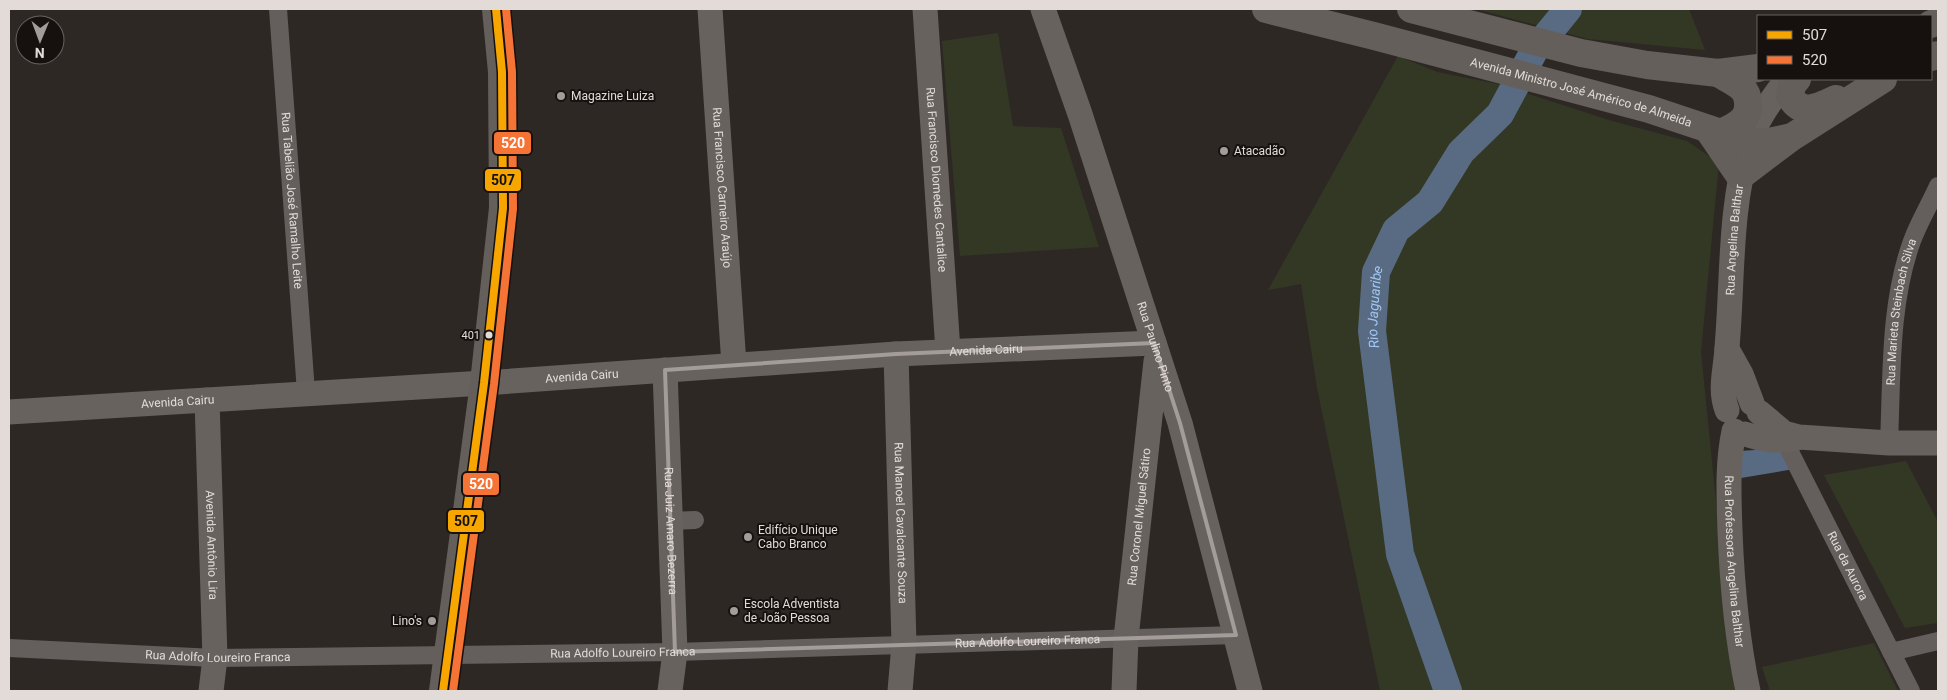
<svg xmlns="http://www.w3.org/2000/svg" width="1947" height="700" viewBox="0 0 1947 700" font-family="Roboto,sans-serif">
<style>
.green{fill:#333824}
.water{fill:#596b82}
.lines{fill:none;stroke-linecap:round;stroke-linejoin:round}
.river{stroke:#596b82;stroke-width:28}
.street{stroke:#645f5c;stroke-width:18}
.secondary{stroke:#68625e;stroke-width:25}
.primary{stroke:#655f5c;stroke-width:28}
.bus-1-casing{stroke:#16110f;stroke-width:11}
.bus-2-casing{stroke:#16110f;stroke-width:11}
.bus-1{stroke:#f7a600;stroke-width:8}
.bus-2{stroke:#f57335;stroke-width:8}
.marked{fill:none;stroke:#a39c99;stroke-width:4;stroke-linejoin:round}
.poi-dot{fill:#a39c99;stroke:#16110f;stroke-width:2}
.bus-dot{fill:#e2dbd7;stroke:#16110f;stroke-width:2}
.labels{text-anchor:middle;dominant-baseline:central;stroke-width:4;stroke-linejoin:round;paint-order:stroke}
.bus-label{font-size:11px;fill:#e2dbd7;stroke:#16110f;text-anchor:end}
.street-label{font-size:12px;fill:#e2dbd7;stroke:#16110f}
.poi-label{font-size:12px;fill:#e2dbd7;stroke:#16110f;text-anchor:start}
.water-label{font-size:14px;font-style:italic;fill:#a0c6f3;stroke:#16110f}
.line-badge{stroke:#16110f;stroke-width:2}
.badge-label{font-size:14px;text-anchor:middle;font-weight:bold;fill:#fff}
.pale-badge-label{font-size:14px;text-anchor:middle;font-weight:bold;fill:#111}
</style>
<rect width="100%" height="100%" fill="#2e2825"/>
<g class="green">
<polygon points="1476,9 1689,9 1705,50 1588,39"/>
<polygon points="998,33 1013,126 1061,128 1099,247 960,256 942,41"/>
<polygon points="1398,56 1437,72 1498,84 1612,121 1687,141 1719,163 1701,352 1735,691 1380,691 1317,388 1301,284 1268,290"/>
<polygon points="1906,461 1938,522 1938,623 1905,628 1824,475"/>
<polygon points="1874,643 1898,691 1770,691 1762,667"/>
</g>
<polygon class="water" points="1784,448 1794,469 1741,478 1740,451"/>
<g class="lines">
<path class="river" id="s1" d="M1448 691 1400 554 1372 331 1376 272 1396 230 1430 202 1461 152 1500 114 1534 51 1568 9"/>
<g class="street">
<path id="s2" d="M278 9 306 392"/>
<path id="s3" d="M1784 433V440L1911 691"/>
<path id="s4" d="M1889 443C1892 377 1889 304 1912 241 1919 222 1930 204 1938 186"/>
<polyline points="670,521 695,520"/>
<path id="s5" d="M9 648 215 658 675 652 1236 635"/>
<polyline points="1891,652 1938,641"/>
</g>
<g class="secondary">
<path id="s6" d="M710 9 734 365"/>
<path id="s7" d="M925 9 948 351"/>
<path id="s8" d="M1043 9 1080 114 1180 423 1250 691"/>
<polyline points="1727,349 1741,374 1752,403"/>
<path id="s9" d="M896 354 904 644 900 691"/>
<path id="s10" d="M665 370 675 652 670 691"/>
<path id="s11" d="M207 400 215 658 211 691"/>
<path id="s12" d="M1727 410C1719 389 1726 369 1727 347 1733 279 1729 210 1749 144 1756 120 1772 99 1787 79"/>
<path id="s13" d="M9 412 484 383 896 354 1154 343"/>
<polyline points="1759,412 1784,433 1799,437 1889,443 1938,443"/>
<path id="s14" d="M1734 431C1727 465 1729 497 1730 531 1732 584 1737 639 1748 691"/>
<path d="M1745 434C1763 440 1778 442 1797 438"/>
<path id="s15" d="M1124 691 1126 638 1156 361"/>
</g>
<g class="primary">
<path id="s16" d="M1266 9 1374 36 1649 109 1721 133 1758 143 1769 142 1792 137 1883 79"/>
<polyline points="1411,9 1581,53 1647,65 1718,73 1758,68"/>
<polyline points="1931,24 1938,21"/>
<polyline points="1931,57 1938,55"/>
<path d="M1718 73C1726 78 1735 82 1742 88 1746 92 1748 97 1748 103 1750 120 1734 127 1721 133"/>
<path d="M1797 79 1792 85 1790 96C1801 117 1819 107 1836 99"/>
<polyline points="1708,129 1740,176 1789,139"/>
<polyline points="443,691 484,383 503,208 502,72 496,9"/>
</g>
<defs>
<polyline id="bus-1" points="443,691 484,383 503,208 502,72 496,9"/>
<polyline id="bus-2" points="453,691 494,384 513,209 512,72 506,9"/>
</defs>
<use href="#bus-1" class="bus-1-casing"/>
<use href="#bus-2" class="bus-2-casing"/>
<use href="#bus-1" class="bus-1"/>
<use href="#bus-2" class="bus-2"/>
</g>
<path class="marked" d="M1154 343 1180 423 1236 635 675 652 665 370 896 354Z"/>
<g class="poi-dot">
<circle cx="561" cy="96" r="5"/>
<circle cx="1224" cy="151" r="5"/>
<circle cx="748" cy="537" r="5"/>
<circle cx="734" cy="611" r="5"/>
<circle cx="432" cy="621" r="5"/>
</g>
<circle class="bus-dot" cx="489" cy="335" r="4.5"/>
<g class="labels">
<g class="bus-label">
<text x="480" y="335">401</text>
</g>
<g class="street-label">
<text stroke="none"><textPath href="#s16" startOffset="326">Avenida Ministro José Américo de Almeida</textPath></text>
<text stroke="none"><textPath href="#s7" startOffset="171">Rua Francisco Diomedes Cantalice</textPath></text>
<text stroke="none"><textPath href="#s6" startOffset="179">Rua Francisco Carneiro Araújo</textPath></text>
<text stroke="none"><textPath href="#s2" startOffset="192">Rua Tabelião José Ramalho Leite</textPath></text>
<text stroke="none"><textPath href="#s12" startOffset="171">Rua Angelina Balthar</textPath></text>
<text stroke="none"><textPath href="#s4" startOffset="132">Rua Marieta Steinbach Silva</textPath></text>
<text stroke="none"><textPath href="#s8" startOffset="356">Rua Paulino Pinto</textPath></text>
<text stroke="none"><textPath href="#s13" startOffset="979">Avenida Cairu</textPath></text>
<text stroke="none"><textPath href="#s13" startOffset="574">Avenida Cairu</textPath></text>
<text stroke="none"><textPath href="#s13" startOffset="169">Avenida Cairu</textPath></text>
<text stroke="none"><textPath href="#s15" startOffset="175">Rua Coronel Miguel Sátiro</textPath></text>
<text stroke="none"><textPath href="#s9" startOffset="169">Rua Manoel Cavalcante Souza</textPath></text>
<text stroke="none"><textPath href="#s10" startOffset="161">Rua Juiz Amaro Bezerra</textPath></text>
<text stroke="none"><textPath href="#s11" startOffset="145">Avenida Antônio Lira</textPath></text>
<text stroke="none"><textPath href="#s14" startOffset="131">Rua Professora Angelina Balthar</textPath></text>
<text stroke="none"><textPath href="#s3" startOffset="148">Rua da Aurora</textPath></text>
<text stroke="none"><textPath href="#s5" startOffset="1019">Rua Adolfo Loureiro Franca</textPath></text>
<text stroke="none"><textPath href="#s5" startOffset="614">Rua Adolfo Loureiro Franca</textPath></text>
<text stroke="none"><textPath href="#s5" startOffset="209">Rua Adolfo Loureiro Franca</textPath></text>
</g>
<g class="poi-label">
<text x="571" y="96">Magazine Luiza</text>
<text x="1234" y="151">Atacadão</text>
<text x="758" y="530">Edifício Unique<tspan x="758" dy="14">Cabo Branco</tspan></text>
<text x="744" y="604">Escola Adventista<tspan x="744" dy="14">de João Pessoa</tspan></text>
<text x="422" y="621" text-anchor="end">Lino's</text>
</g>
<g class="water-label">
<text stroke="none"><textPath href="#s1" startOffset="394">Rio Jaguaribe</textPath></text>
</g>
</g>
<g class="line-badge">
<rect x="493" y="131" width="39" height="24" rx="5" fill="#f57335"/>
<rect x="484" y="168" width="38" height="24" rx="5" fill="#f7a600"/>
<rect x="462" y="472" width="38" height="24" rx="5" fill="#f57335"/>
<rect x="447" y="509" width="38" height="24" rx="5" fill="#f7a600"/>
</g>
<g class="badge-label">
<text x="513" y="148">520</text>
<text x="481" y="489">520</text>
</g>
<g class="pale-badge-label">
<text x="503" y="185">507</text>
<text x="466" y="526">507</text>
</g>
<rect width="1947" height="700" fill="none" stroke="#e2dbd7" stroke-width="20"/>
<rect x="1757" y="15" width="175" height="65" fill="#16110f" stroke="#68625f"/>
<rect x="1767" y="31" width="25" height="8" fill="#f7a600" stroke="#68625f"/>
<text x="1802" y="40" font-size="15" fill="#e2dbd7">507</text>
<rect x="1767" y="56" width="25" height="8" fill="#f57335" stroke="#68625f"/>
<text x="1802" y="65" font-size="15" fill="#e2dbd7">520</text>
<g transform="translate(40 40) rotate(181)"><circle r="24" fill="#16110f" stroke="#68625f"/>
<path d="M0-4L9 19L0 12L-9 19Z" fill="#a39c99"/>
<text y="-8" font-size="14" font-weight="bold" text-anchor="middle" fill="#e2dbd7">N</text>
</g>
</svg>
